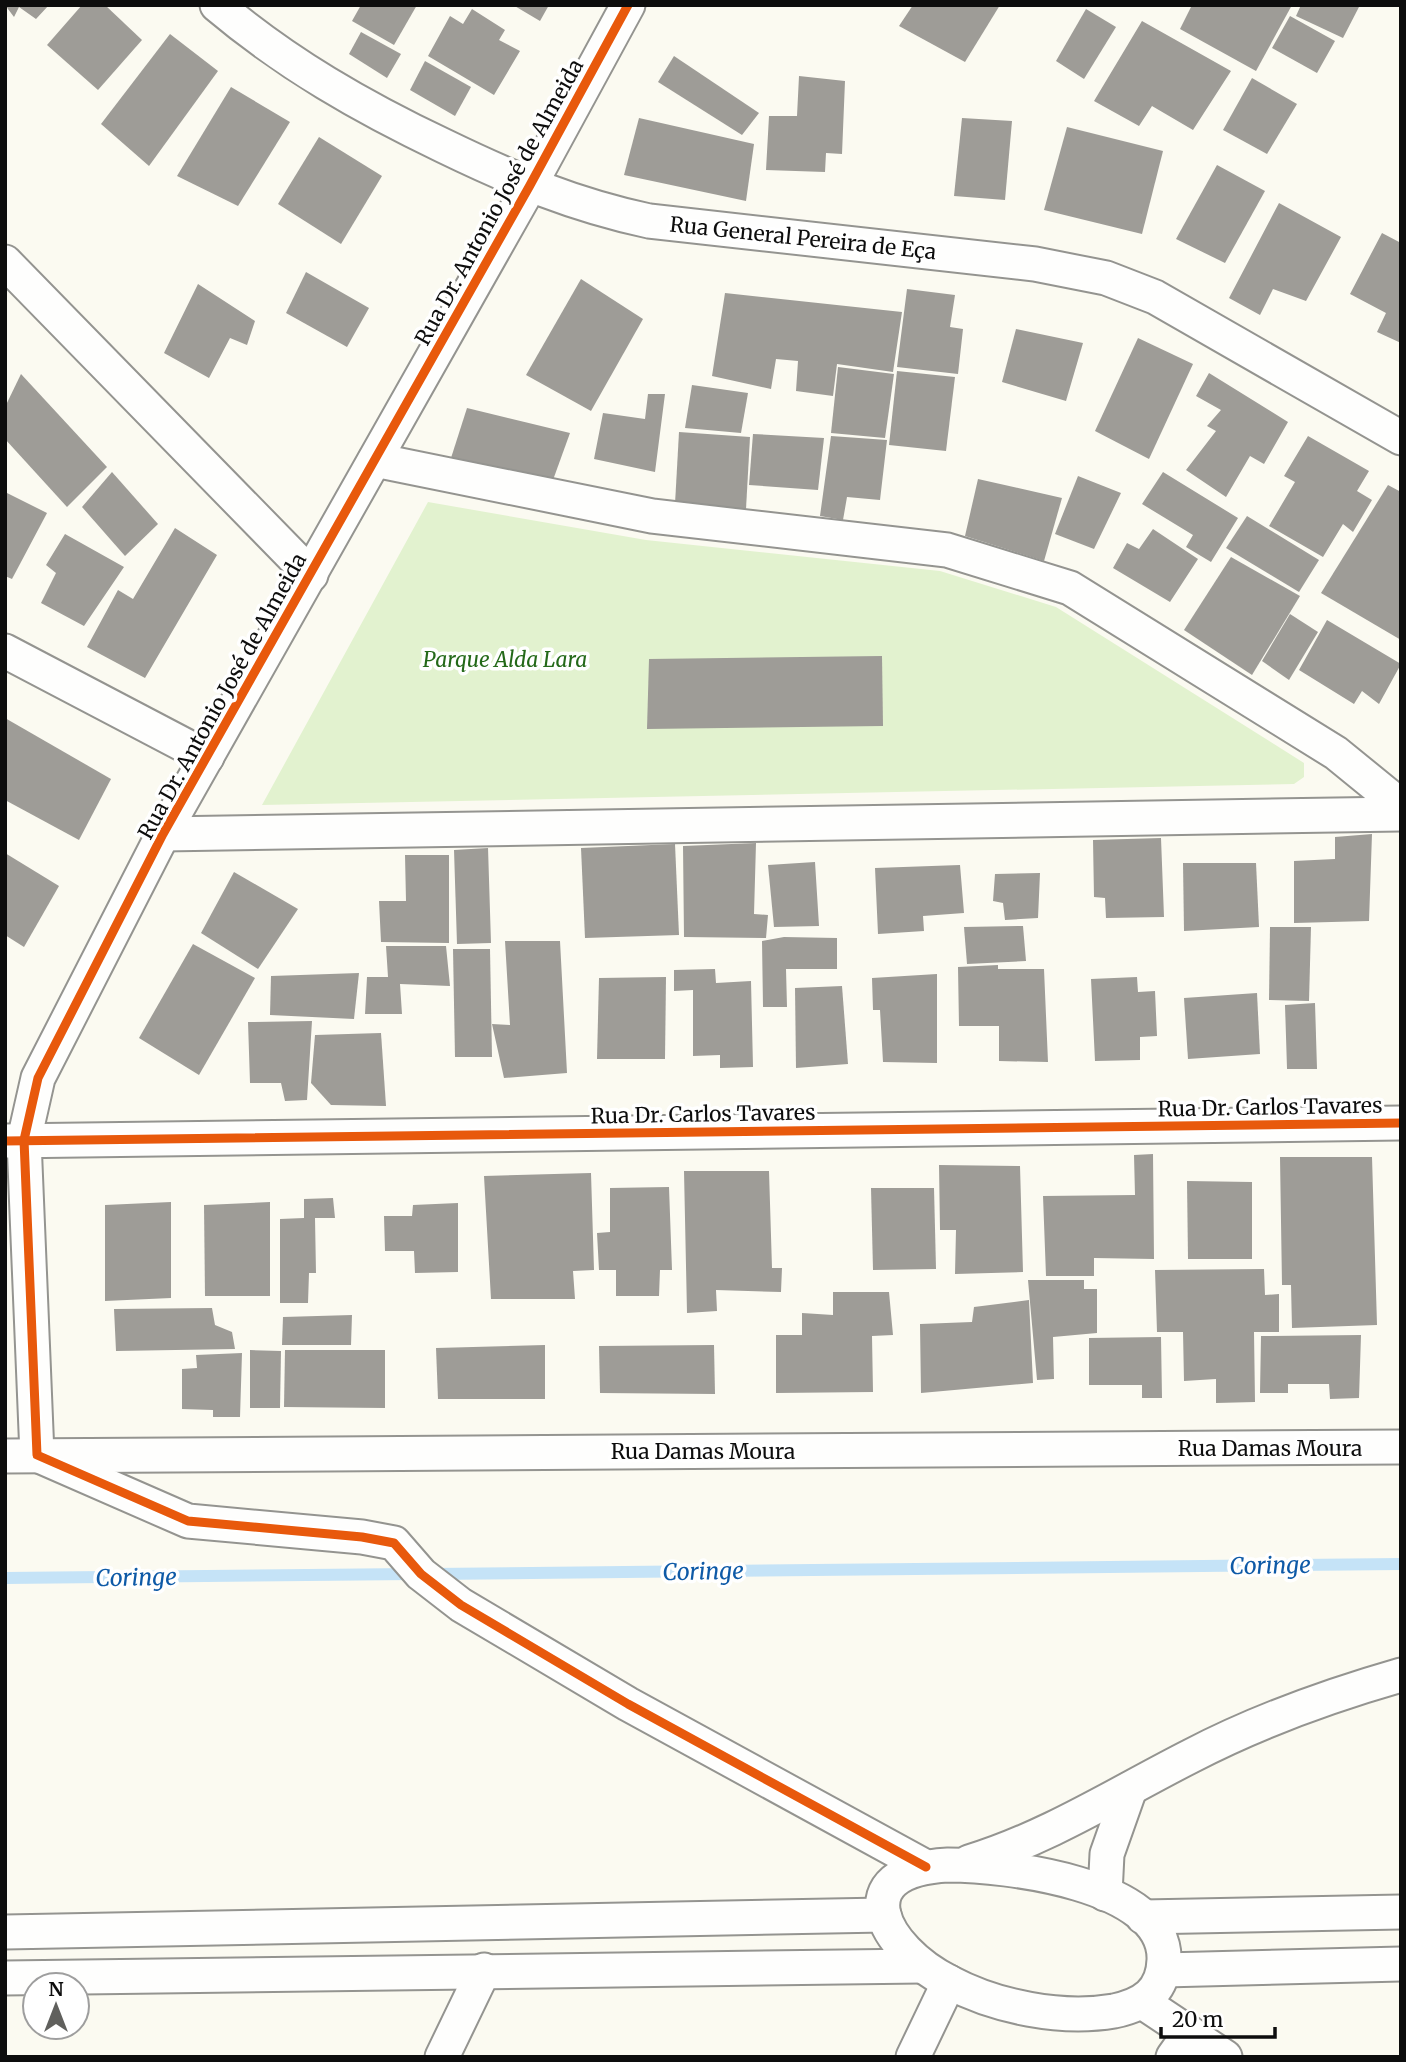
<svg xmlns="http://www.w3.org/2000/svg" width="1406" height="2062" viewBox="0 0 1406 2062" font-family="Merriweather,serif">
<style>
.green{fill:#e2f2cf}
.lines{fill:none;stroke-linecap:round;stroke-linejoin:round}
.stream{stroke:#c5e3f7;stroke-width:12}
.building{fill:#9e9c97}
.minor-casing{stroke:#949490;stroke-width:37}
.minor{stroke:#fefefd;stroke-width:33}
.cycleway-casing{stroke:#fff;stroke-width:13}
.cycleway{stroke:#e8590c;stroke-width:9}
.labels{text-anchor:middle;dominant-baseline:central;stroke-width:7;stroke-linejoin:round;paint-order:stroke}
.street-label{font-size:21px;fill:#0d0d0d;stroke:#fff}
.park-label{font-size:21px;font-style:italic;fill:#246919;stroke:#fff}
.water-label{font-size:23px;font-style:italic;fill:#0e5aa7;stroke:#fff}
</style>
<rect width="100%" height="100%" fill="#fbfaf1"/>
<polygon class="green" points="428,502 646,540 940,571 1056,607 1304,763 1304,777 1294,784 262,805"/>
<g class="lines">
<g class="stream">
<polyline points="432,1574 1401,1564"/>
<polyline points="5,1578 413,1574"/>
</g>
</g>
<g class="building">
<polygon points="5,5 49,5 36,19 19,7 14,17"/>
<polygon points="82,5 105,5 142,40 98,90 47,45"/>
<polygon points="361,5 417,5 394,45 352,21"/>
<polygon points="513,5 549,5 540,21"/>
<polygon points="913,5 1000,5 965,62 899,26"/>
<polygon points="1192,5 1292,5 1256,71 1180,29"/>
<polygon points="1301,5 1360,5 1343,38 1296,16"/>
<polygon points="472,9 505,30 499,40 520,51 494,95 428,56 450,16 463,24"/>
<polygon points="1086,9 1116,27 1084,79 1056,61"/>
<polygon points="1290,16 1335,41 1317,73 1272,48"/>
<polygon points="1142,21 1231,71 1193,130 1152,106 1139,126 1094,101"/>
<polygon points="361,32 401,54 387,78 349,54"/>
<polygon points="170,34 218,71 149,166 101,124"/>
<polygon points="674,56 759,113 742,135 658,82"/>
<polygon points="425,61 471,87 455,116 410,90"/>
<polygon points="799,76 845,81 842,154 826,153 825,172 766,170 769,116 797,116"/>
<polygon points="1252,78 1297,104 1267,154 1223,130"/>
<polygon points="231,87 290,122 238,206 177,176"/>
<polygon points="639,118 754,144 746,201 624,175"/>
<polygon points="962,118 1012,121 1005,200 954,196"/>
<polygon points="1067,127 1163,151 1142,234 1044,210"/>
<polygon points="319,137 382,176 341,244 278,204"/>
<polygon points="1217,165 1265,191 1225,263 1176,239"/>
<polygon points="1279,203 1341,237 1306,301 1273,289 1260,315 1229,298"/>
<polygon points="1382,233 1401,243 1401,343 1377,332 1386,313 1350,294"/>
<polygon points="306,272 369,308 347,347 286,313"/>
<polygon points="581,279 643,319 591,411 526,375"/>
<polygon points="198,284 255,321 247,345 230,338 209,378 164,353"/>
<polygon points="907,289 955,295 950,327 963,329 958,374 897,367"/>
<polygon points="725,293 902,312 893,372 837,364 833,396 796,391 798,361 776,359 771,389 712,376"/>
<polygon points="1016,329 1083,343 1066,401 1002,382"/>
<polygon points="1138,338 1193,364 1149,459 1095,431"/>
<polygon points="838,367 894,374 885,438 831,433"/>
<polygon points="897,371 955,377 946,451 889,445"/>
<polygon points="1209,373 1288,422 1264,464 1250,456 1226,497 1186,470 1216,431 1207,426 1221,410 1196,396"/>
<polygon points="21,374 107,467 67,507 5,439 5,407"/>
<polygon points="692,385 748,393 741,433 685,428"/>
<polygon points="648,394 665,394 655,472 594,459 603,413 645,419"/>
<polygon points="467,408 570,433 553,480 451,458"/>
<polygon points="679,432 750,437 746,509 675,504"/>
<polygon points="753,434 824,438 818,490 749,485"/>
<polygon points="831,436 887,440 880,500 847,497 843,520 820,516"/>
<polygon points="1308,436 1369,471 1357,491 1372,500 1353,532 1343,524 1323,557 1269,526 1295,482 1284,476"/>
<polygon points="112,472 158,524 125,556 82,507"/>
<polygon points="1163,472 1238,518 1211,562 1186,547 1193,535 1142,504"/>
<polygon points="1078,476 1121,493 1094,549 1055,534"/>
<polygon points="978,479 1062,498 1044,561 965,536"/>
<polygon points="1388,485 1401,492 1401,640 1321,593"/>
<polygon points="5,492 47,513 12,579 5,576"/>
<polygon points="1247,516 1319,560 1299,592 1226,548"/>
<polygon points="175,528 217,555 145,678 87,647 118,590 133,599"/>
<polygon points="1153,529 1198,559 1170,602 1113,568 1127,543 1139,549"/>
<polygon points="65,534 124,567 84,626 41,603 56,573 46,565"/>
<polygon points="1231,557 1300,596 1252,675 1184,630"/>
<polygon points="1290,614 1318,632 1289,680 1262,661"/>
<polygon points="1327,620 1401,664 1379,704 1362,691 1354,704 1299,670"/>
<polygon points="882,656 883,726 647,729 649,659"/>
<polygon points="5,718 111,779 79,840 5,800"/>
<polygon points="1372,834 1369,921 1294,923 1294,861 1335,859 1335,837"/>
<polygon points="1161,838 1164,917 1106,918 1105,898 1094,897 1093,840"/>
<polygon points="756,843 754,914 768,915 766,938 684,937 683,846"/>
<polygon points="675,844 679,935 585,938 581,848"/>
<polygon points="488,848 491,943 457,944 454,850"/>
<polygon points="5,853 59,886 24,947 5,935"/>
<polygon points="405,855 449,855 449,943 381,942 379,901 406,901"/>
<polygon points="815,862 819,926 774,927 768,865"/>
<polygon points="1183,863 1256,863 1259,927 1184,931"/>
<polygon points="960,865 964,913 923,916 924,931 878,934 875,868"/>
<polygon points="234,872 298,909 258,969 201,933"/>
<polygon points="1040,873 1038,918 1005,920 1003,903 993,901 995,874"/>
<polygon points="1023,926 1026,961 967,964 964,927"/>
<polygon points="1270,927 1311,927 1309,1001 1269,1000"/>
<polygon points="784,937 837,938 837,969 786,969 787,1007 763,1007 762,941"/>
<polygon points="505,941 560,941 567,1073 504,1078 492,1024 510,1025"/>
<polygon points="193,944 255,978 199,1075 139,1038"/>
<polygon points="386,946 446,946 450,986 400,984 402,1014 365,1014 367,977 388,977"/>
<polygon points="453,949 490,949 492,1057 455,1057"/>
<polygon points="998,965 998,969 1044,969 1048,1062 999,1061 999,1026 959,1026 958,967"/>
<polygon points="715,969 716,983 751,981 753,1067 720,1068 720,1055 693,1056 693,990 674,991 674,970"/>
<polygon points="359,973 354,1019 270,1015 271,976"/>
<polygon points="937,974 937,1063 883,1062 880,1010 873,1010 872,978"/>
<polygon points="666,977 665,1059 597,1059 599,978"/>
<polygon points="1137,977 1138,992 1155,991 1157,1036 1140,1037 1140,1060 1095,1061 1091,979"/>
<polygon points="842,986 848,1064 796,1068 795,988"/>
<polygon points="1257,993 1260,1054 1188,1059 1184,998"/>
<polygon points="1315,1003 1317,1069 1287,1069 1285,1005"/>
<polygon points="312,1021 307,1100 285,1101 281,1083 250,1083 248,1022"/>
<polygon points="381,1033 386,1106 331,1105 311,1083 315,1035"/>
<polygon points="1153,1154 1154,1259 1094,1258 1094,1276 1046,1276 1043,1196 1135,1195 1134,1155"/>
<polygon points="1280,1157 1372,1157 1377,1325 1292,1328 1291,1285 1282,1285"/>
<polygon points="939,1165 1020,1166 1023,1272 955,1274 956,1230 940,1230"/>
<polygon points="684,1171 769,1171 772,1268 782,1268 781,1292 716,1290 717,1311 687,1313"/>
<polygon points="591,1173 594,1270 573,1271 575,1299 491,1299 484,1176"/>
<polygon points="1187,1181 1252,1182 1252,1259 1188,1259"/>
<polygon points="669,1187 672,1270 660,1270 659,1296 616,1296 616,1270 599,1270 597,1233 610,1232 610,1188"/>
<polygon points="871,1188 934,1188 936,1269 873,1270"/>
<polygon points="333,1198 335,1218 315,1218 316,1273 309,1273 308,1303 280,1303 280,1219 304,1218 304,1199"/>
<polygon points="171,1202 171,1298 105,1301 105,1205"/>
<polygon points="270,1202 270,1296 205,1296 204,1205"/>
<polygon points="458,1203 458,1272 415,1273 414,1251 385,1251 384,1216 412,1216 413,1205"/>
<polygon points="1264,1269 1265,1295 1279,1294 1279,1332 1254,1332 1255,1402 1216,1403 1216,1379 1184,1381 1183,1332 1157,1332 1155,1270"/>
<polygon points="1028,1280 1084,1280 1084,1289 1097,1289 1097,1333 1053,1337 1054,1379 1037,1380"/>
<polygon points="833,1292 889,1292 893,1335 872,1336 873,1392 776,1393 776,1335 802,1335 802,1313 833,1315"/>
<polygon points="1029,1300 1033,1383 921,1393 920,1324 972,1322 974,1307"/>
<polygon points="212,1308 215,1325 232,1332 235,1349 116,1351 114,1309"/>
<polygon points="352,1315 351,1345 282,1345 283,1317"/>
<polygon points="1361,1335 1359,1398 1330,1399 1329,1384 1288,1384 1288,1393 1260,1393 1261,1336"/>
<polygon points="1161,1337 1162,1398 1142,1398 1142,1385 1089,1385 1089,1338"/>
<polygon points="545,1345 545,1399 438,1399 436,1348"/>
<polygon points="714,1345 715,1394 600,1393 599,1346"/>
<polygon points="250,1350 281,1351 280,1408 250,1408"/>
<polygon points="285,1350 385,1350 385,1408 284,1407"/>
<polygon points="242,1353 240,1417 213,1417 213,1410 182,1409 182,1369 197,1368 196,1355"/>
</g>
<g class="lines">
<defs>
<g id="minor">
<path d="M217 5C287 64 362 107 444 146 512 179 574 205 649 221L1035 264 1106 278 1155 297 1401 438"/>
<polyline points="628,5 529,187 163,834 38,1078 24,1140 37,1455 188,1521 362,1537 394,1543 421,1574 461,1605 628,1704 926,1867"/>
<polyline points="5,262 311,575"/>
<polyline points="375,460 652,516 947,550 1070,588 1336,753 1401,806"/>
<polyline points="5,651 207,757"/>
<polyline points="163,834 1401,814"/>
<polyline points="5,1141 1401,1123"/>
<polyline points="5,1456 1401,1447"/>
<path d="M969 1862C1048 1838 1118 1793 1191 1756 1258 1721 1328 1696 1401 1675"/>
<path d="M948 1865C1003 1865 1167 1883 1164 1960 1163 1992 1143 2005 1114 2011 1061 2020 996 2007 949 1982 883 1949 841 1871 948 1865Z"/>
<polyline points="1105,1894 1107,1854 1130,1789"/>
<polyline points="1143,1917 1401,1912"/>
<polyline points="5,1932 884,1915"/>
<polyline points="1164,1970 1401,1964"/>
<polyline points="5,1978 922,1966"/>
<polyline points="1144,2003 1225,2057"/>
<polyline points="442,2057 484,1970"/>
<polyline points="913,2057 949,1982"/>
<polyline points="1173,2057 1190,2033"/>
</g>
</defs>
<use href="#minor" class="minor-casing"/>
<use href="#minor" class="minor"/>
<defs>
<g id="cycleway">
<polyline points="628,5 529,187 163,834 38,1078 24,1140 37,1455 188,1521 362,1537 394,1543 421,1574 461,1605 628,1704 926,1867"/>
<polyline points="5,1141 1401,1123"/>
</g>
</defs>
<use href="#cycleway" class="cycleway-casing"/>
<use href="#cycleway" class="cycleway"/>
</g>
<g class="labels">
<g class="street-label">
<text transform="translate(499 202) rotate(-61)">Rua Dr. Antonio José de Almeida</text>
<text transform="translate(803 238) rotate(6)">Rua General Pereira de Eça</text>
<text transform="translate(222 696) rotate(-61)">Rua Dr. Antonio José de Almeida</text>
<text transform="translate(1270 1107) rotate(-1)">Rua Dr. Carlos Tavares</text>
<text transform="translate(703 1114) rotate(-1)">Rua Dr. Carlos Tavares</text>
<text x="1270" y="1448">Rua Damas Moura</text>
<text x="703" y="1451">Rua Damas Moura</text>
</g>
<g class="park-label">
<text x="505" y="659">Parque Alda Lara</text>
</g>
<g class="water-label">
<text transform="translate(1270 1565) rotate(-1)">Coringe</text>
<text transform="translate(703 1571) rotate(-1)">Coringe</text>
<text transform="translate(136 1577) rotate(-1)">Coringe</text>
</g>
</g>
<rect width="1406" height="2062" fill="none" stroke="#0d0d0d" stroke-width="14"/>
<g transform="translate(56 2006)"><circle r="33" fill="#ffffff" stroke="#9e9e9e" stroke-width="2"/>
<path d="M0-5L12 26L0 18L-12 26Z" fill="#60605d"/>
<text y="-10" font-size="19" font-weight="bold" text-anchor="middle" fill="#0d0d0d">N</text>
</g>
<path d="M1161 2027v10h114v-10" fill="none" stroke="#0d0d0d" stroke-width="3.5"/>
<text x="1172" y="2027" font-size="21" fill="#0d0d0d" stroke="#ffffff" stroke-width="5" paint-order="stroke">20 m</text>
</svg>
